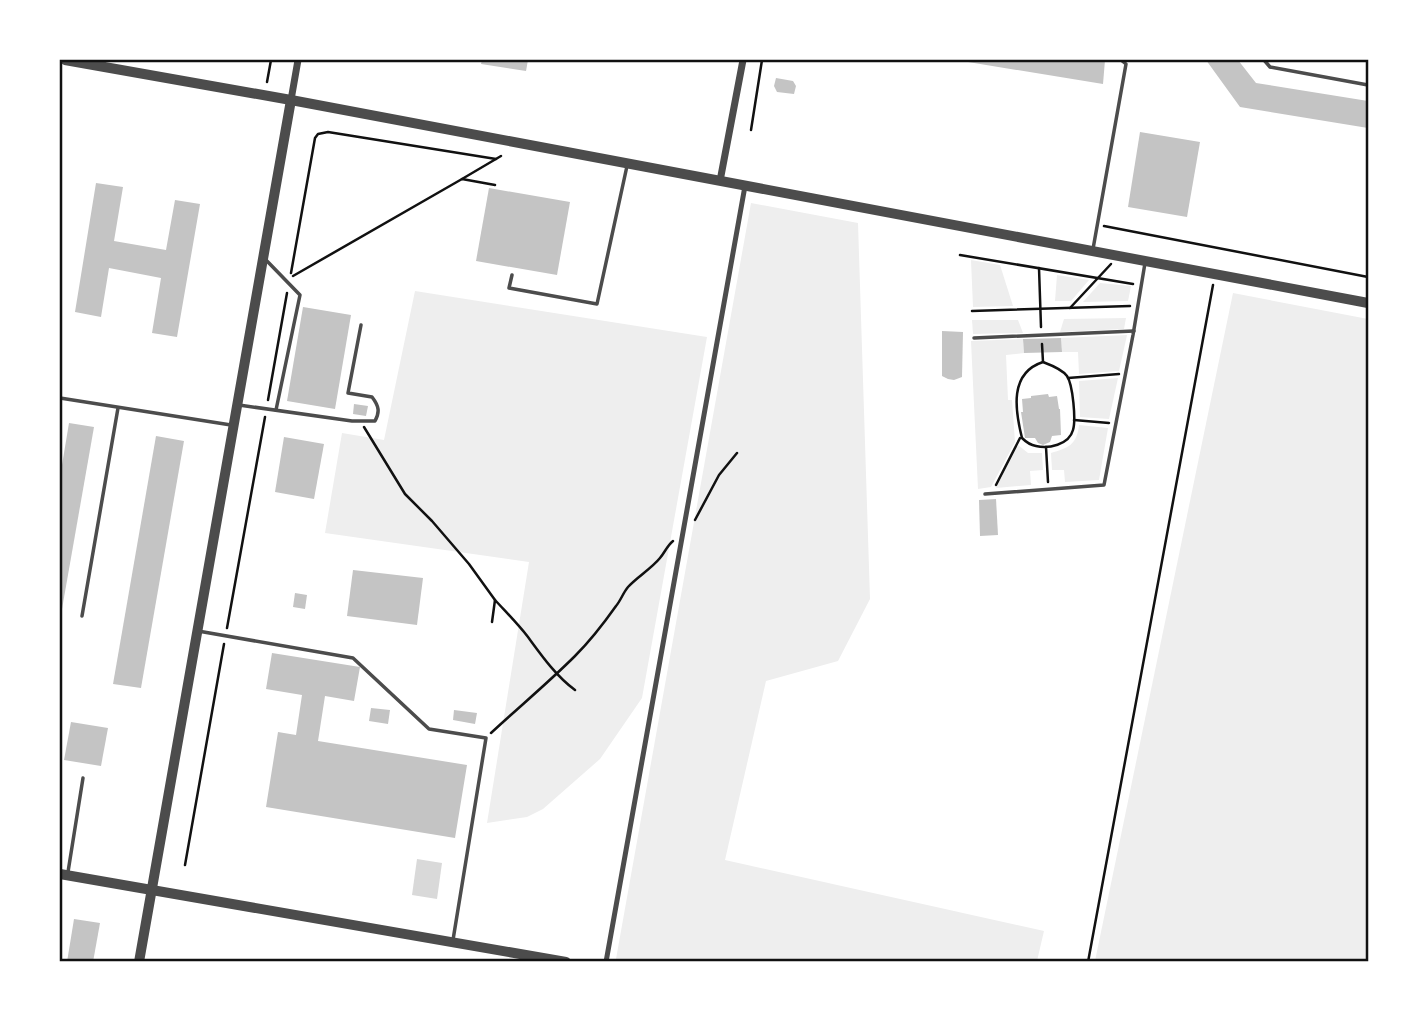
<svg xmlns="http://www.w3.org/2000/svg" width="1428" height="1021" viewBox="0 0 1428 1021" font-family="'IBM Plex Sans',sans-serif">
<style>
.green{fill:#eee}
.water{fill:#d9d9d9}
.building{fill:#c4c4c4}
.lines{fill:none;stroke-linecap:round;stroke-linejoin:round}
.path{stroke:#111;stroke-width:2.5}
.service{stroke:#4c4c4c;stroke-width:3.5}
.pedestrian{stroke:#4c4c4c;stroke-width:5}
.minor{stroke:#4c4c4c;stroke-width:7}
.tertiary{stroke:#4c4c4c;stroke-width:10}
.neatline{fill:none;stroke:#111;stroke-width:2.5}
</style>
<rect width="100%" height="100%" fill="#fff"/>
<g class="green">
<polygon points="751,203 858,223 870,599 838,661 766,681 725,860 1044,931 1037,961 632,962 616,959"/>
<polygon points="971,260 1000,265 1013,306 973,307"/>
<polygon points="1057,275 1089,280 1071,301 1055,301"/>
<polygon points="1100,283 1131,286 1128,301 1083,302"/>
<polygon points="415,291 707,337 642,698 600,759 543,809 527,817 487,823 529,562 325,533 342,433 384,440"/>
<polygon points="1233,293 1368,319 1368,961 1095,961"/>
<polygon points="1126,318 1124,329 1060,332 1064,319"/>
<polygon points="972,320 1018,320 1023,333 973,334"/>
<polygon points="1127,335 1119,371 1079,374 1078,352 1062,352 1061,338"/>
<polygon points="1023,339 1024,353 1006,355 1008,400 1012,400 1015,442 991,487 978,489 971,341"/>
<polygon points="1118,378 1109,419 1080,417 1079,381"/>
<path d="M1079 425 1108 428 1099 480 1065 482 1064 470H1052L1051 453C1068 448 1077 445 1079 425Z"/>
<polygon points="1018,445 1028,453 1042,453 1043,470 1030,471 1031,485 996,488"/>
</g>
<polygon class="water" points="417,859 442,863 437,899 412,895"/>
<g class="building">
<polygon points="482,60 528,60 526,71 481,64"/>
<polygon points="963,60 1105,60 1103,84 962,61"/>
<polygon points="1206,60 1238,60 1256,83 1368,101 1368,128 1240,107"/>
<polygon points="776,78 793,81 796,86 794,94 777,92 774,86"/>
<polygon points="1140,132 1200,142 1187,217 1128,207"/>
<polygon points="96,183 123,187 114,241 166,250 175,200 200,204 177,337 152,333 161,278 109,268 101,317 75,312"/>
<polygon points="489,188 570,202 557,275 476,261"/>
<polygon points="303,307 351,315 335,409 287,401"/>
<polygon points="942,331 963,332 962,377 954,380 948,379 942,376"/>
<polygon points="1061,338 1062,352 1024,353 1023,339"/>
<polygon points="1048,394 1049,397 1057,396 1059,409 1060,409 1061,435 1052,436 1050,442 1043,445 1038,443 1035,438 1025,438 1021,412 1023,412 1022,399 1031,398 1031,396"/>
<polygon points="354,404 368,406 366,416 353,414"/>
<polygon points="69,423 94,427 62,609 60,608 60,477"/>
<polygon points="156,436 184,441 141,688 113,684"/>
<polygon points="284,437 324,444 314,499 275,492"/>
<polygon points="996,499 998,535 980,536 979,500"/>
<polygon points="353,570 423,578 417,625 347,616"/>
<polygon points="295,593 307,595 305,609 293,607"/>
<polygon points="272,653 360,667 354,701 325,696 318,741 467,765 455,838 266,807 278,732 296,735 302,695 266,689"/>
<polygon points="371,708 390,710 388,724 369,721"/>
<polygon points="454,710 477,713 475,724 453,720"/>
<polygon points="71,722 108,728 101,766 64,760"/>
<polygon points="74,919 100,923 93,962 67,962"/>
</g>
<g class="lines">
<g class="path">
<polyline points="267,82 271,60"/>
<polyline points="751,130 762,60"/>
<polyline points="462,179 501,156"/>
<polyline points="1104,226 1368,277"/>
<polyline points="960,255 1133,284"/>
<polyline points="1039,268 1041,327"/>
<polyline points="291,273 315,138 318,134 328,132 496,159"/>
<polyline points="293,276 462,179 495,185"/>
<polyline points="1070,308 1111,264"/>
<polyline points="972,311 1130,306"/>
<polyline points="1042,344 1043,362"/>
<path d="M1043 362C1051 365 1062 369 1067 376 1073 385 1076 420 1073 430 1069 445 1048 449 1036 446 1030 445 1026 442 1022 438 1015 410 1009 373 1043 362Z"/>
<polyline points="1068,378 1119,374"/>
<polyline points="268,400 287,293"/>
<polyline points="1074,420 1109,423"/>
<polyline points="364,427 405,494 432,521 469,564 495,600"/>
<polyline points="1046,447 1048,482"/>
<polyline points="996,485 1020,438"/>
<polyline points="695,520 719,475 737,453"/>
<path d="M492 622 495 600C506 612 518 624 528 637 542 656 556 676 575 690"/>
<polyline points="227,628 265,417"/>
<path d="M491 733C519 707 548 683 575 656 590 641 604 623 616 606 621 600 623 593 628 587 637 577 651 569 660 558 665 552 667 546 673 541"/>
<polyline points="185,865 224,644"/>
<polyline points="1088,962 1213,285"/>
</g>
<g class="service">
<polyline points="1264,60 1270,67 1368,85"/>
<polyline points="1093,249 1126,64 1121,60"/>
<polyline points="266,260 300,295 276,410"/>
<polyline points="512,275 509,288 597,304 627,166"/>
<polyline points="974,338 1134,331"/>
<polyline points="60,398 231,425"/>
<path d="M239 405 352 421H375C380 412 379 406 372 397L348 393 361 325"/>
<polyline points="985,494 1104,485 1133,335 1145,263"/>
<polyline points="82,616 118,408"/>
<polyline points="198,631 353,658 429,729 486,738 453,940"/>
<polyline points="68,872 83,778"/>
</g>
<polyline class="pedestrian" points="606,962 745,186"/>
<g class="minor">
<polyline points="291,100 298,60"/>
<polyline points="720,181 743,60"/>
</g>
<g class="tertiary">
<polyline points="65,60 291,100 1368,303"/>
<polyline points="60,874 566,962"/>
<polyline points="139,962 291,100"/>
</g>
</g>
<rect width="1428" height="1021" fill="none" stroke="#ffffff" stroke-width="122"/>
<rect x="61" y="61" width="1306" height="899" class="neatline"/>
</svg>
